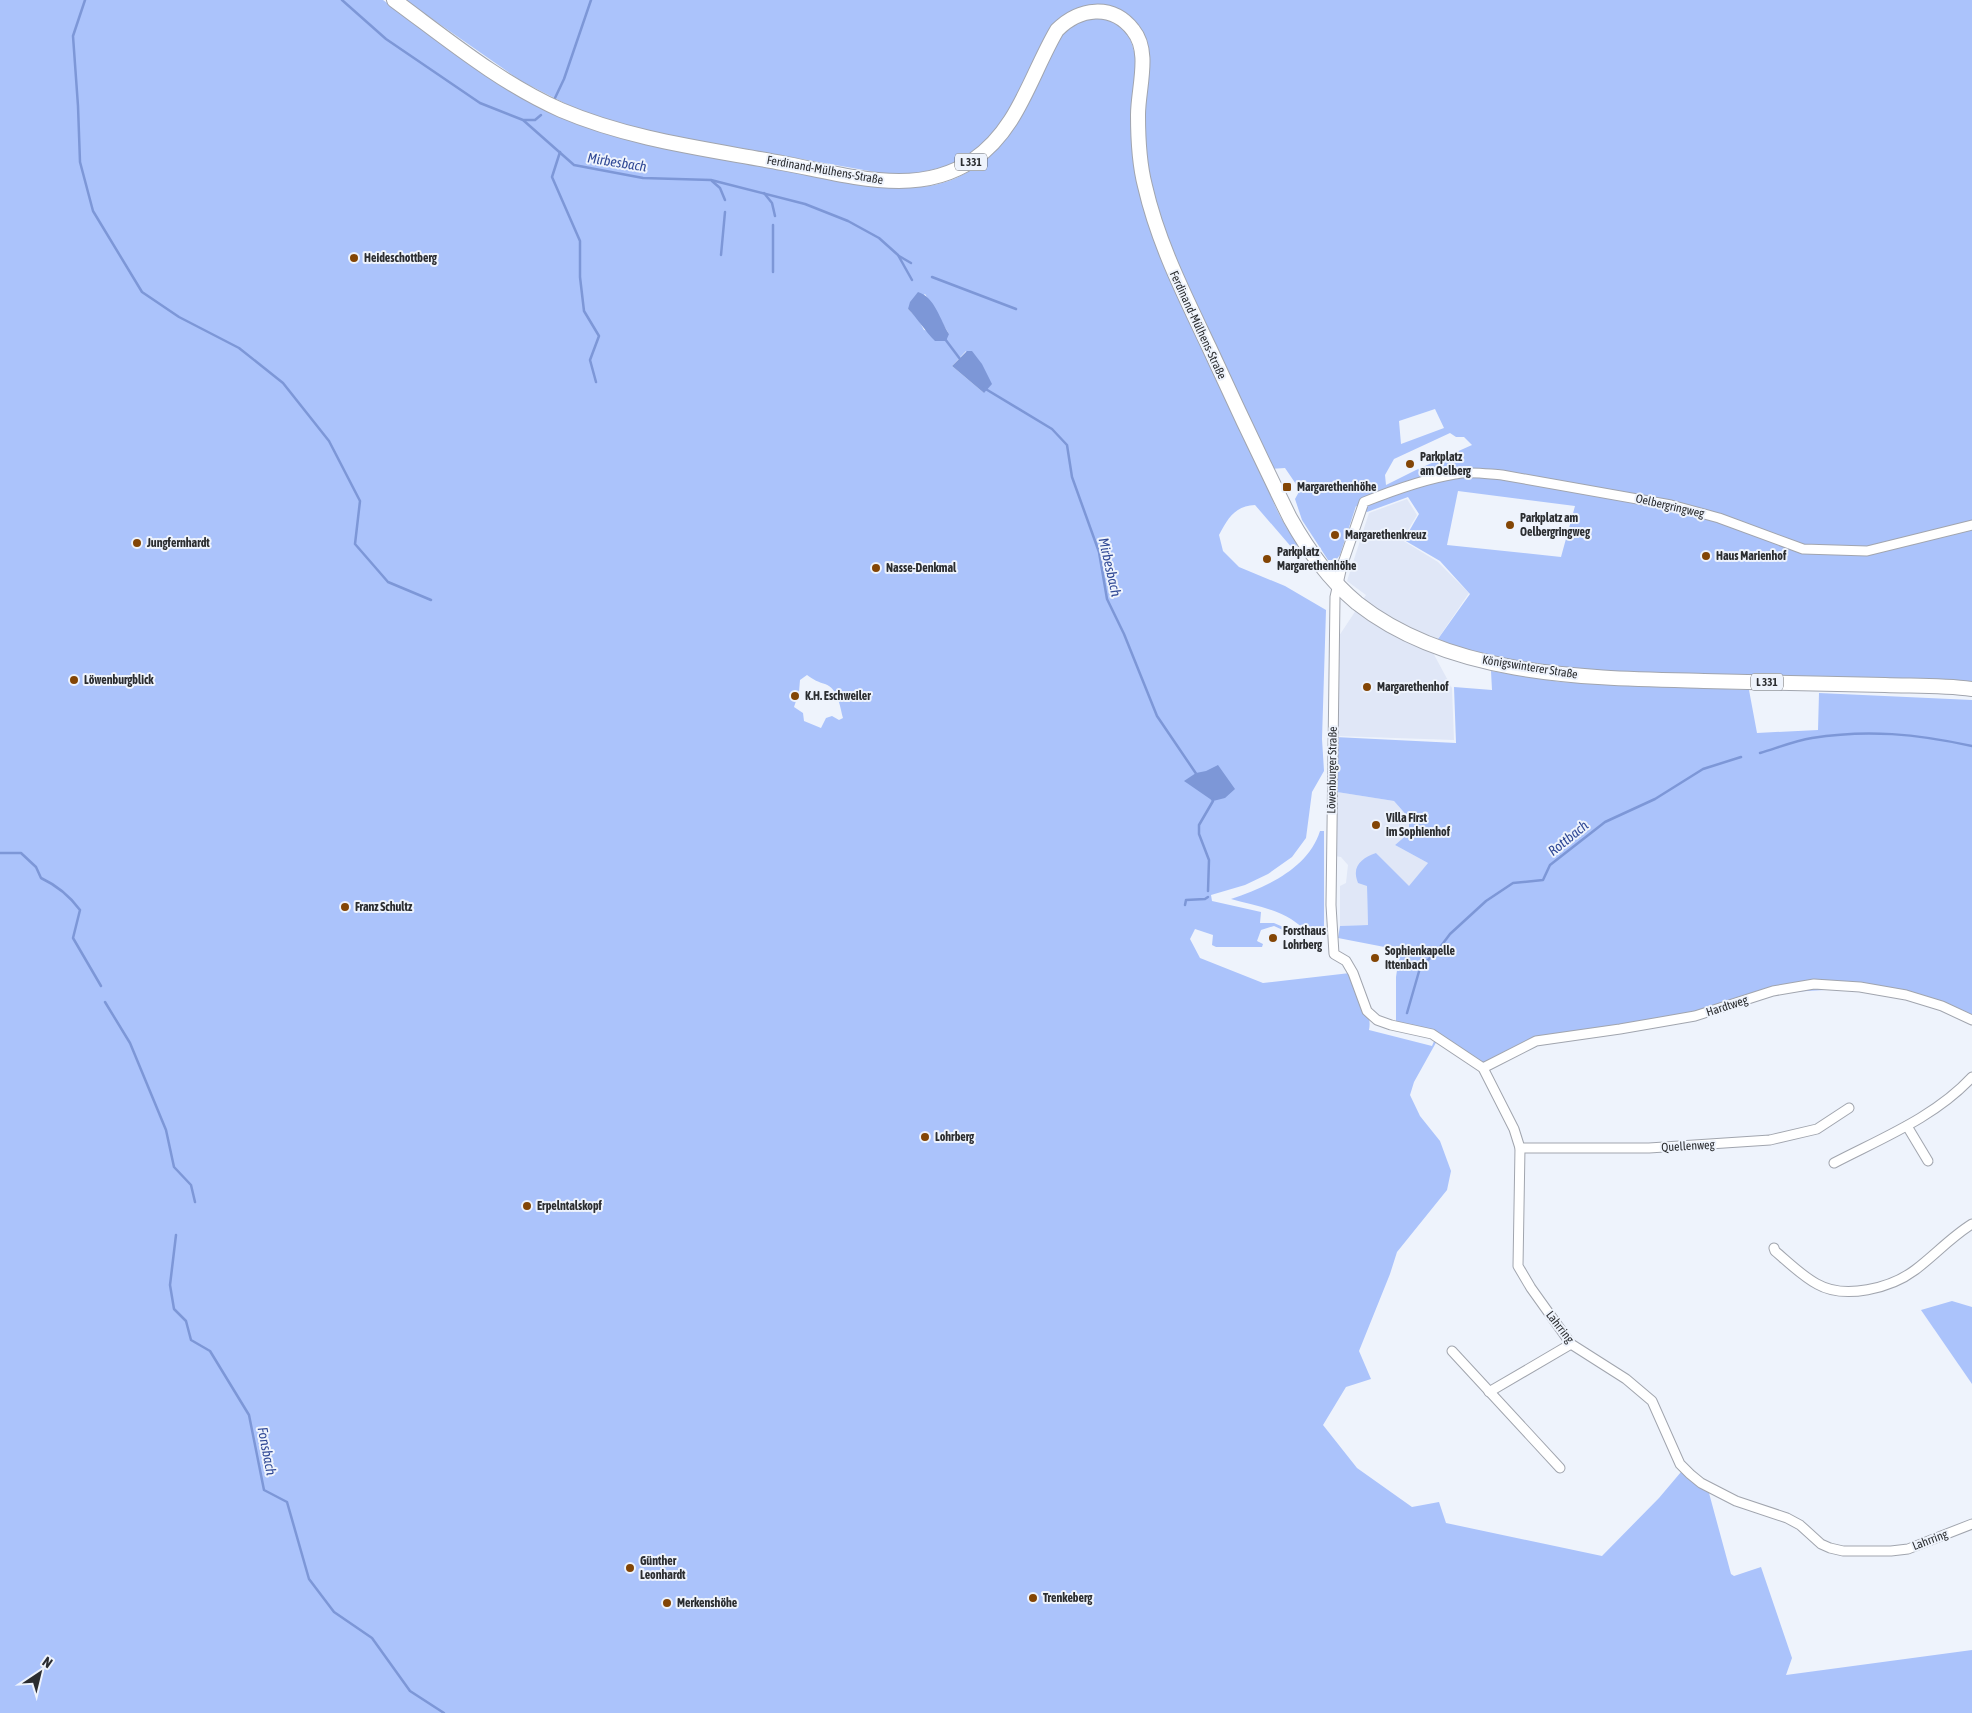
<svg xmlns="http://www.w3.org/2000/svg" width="1972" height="1713" viewBox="0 0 1972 1713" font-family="'Asap Condensed',sans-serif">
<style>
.built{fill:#e0e7f7}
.green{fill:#abc3fb;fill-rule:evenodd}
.water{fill:#7d97d7}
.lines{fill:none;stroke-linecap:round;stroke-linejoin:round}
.stream{stroke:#7d97d7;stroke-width:2.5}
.street-casing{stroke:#a1a5ae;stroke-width:11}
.primary-casing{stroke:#a1a5ae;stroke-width:16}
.street{stroke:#fff;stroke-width:9}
.primary{stroke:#fff;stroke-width:14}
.poi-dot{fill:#834505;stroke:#eef3fc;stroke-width:2}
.labels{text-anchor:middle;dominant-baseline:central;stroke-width:4;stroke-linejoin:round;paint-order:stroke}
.shield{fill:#eef3fc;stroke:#66686d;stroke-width:1}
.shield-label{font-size:11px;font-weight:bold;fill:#2b2d30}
.street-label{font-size:12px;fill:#2b2d30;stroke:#eef3fc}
.poi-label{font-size:12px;font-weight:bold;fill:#2b2d30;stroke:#eef3fc;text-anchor:start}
.water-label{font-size:14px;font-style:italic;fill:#2f4895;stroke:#eef3fc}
</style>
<rect width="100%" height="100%" fill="#eef3fc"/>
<g class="built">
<polygon points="1407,499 1417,515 1402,540 1438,562 1469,593 1431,649 1452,688 1454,740 1336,736 1339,636 1366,595 1347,581 1369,513"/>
<polygon points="1337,792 1394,801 1409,818 1409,833 1395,845 1428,863 1409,887 1376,853 1367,886 1368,925 1340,926 1340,886 1346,883 1348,865 1341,857 1335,856"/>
</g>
<g class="green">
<path d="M0 0H383L436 39 566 118 894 188C905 187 918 188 929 186 1003 174 1030 99 1058 40L1067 29 1080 21 1094 18 1106 19 1114 23 1121 27 1130 38 1136 58 1137 176 1268 485C1274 508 1284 525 1298 544L1293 549 1255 505C1235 506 1228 518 1219 535L1223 551 1239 567 1285 586 1326 610 1322 739 1324 771 1312 792 1306 838 1292 857 1268 874 1245 885 1211 895 1212 901 1261 912 1260 923H1274L1297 933 1296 936 1274 926 1261 930 1257 941 1263 944 1262 947H1216L1212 945 1213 935 1195 929 1190 939 1200 958 1263 983 1350 973C1357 990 1373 1012 1369 1030L1432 1046 1435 1039H1438L1414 1082 1410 1095 1420 1116 1440 1141 1451 1171 1447 1190 1397 1252 1390 1274 1359 1351 1371 1379 1346 1387 1323 1425 1357 1468 1412 1507 1439 1502 1446 1523 1602 1556 1659 1498 1681 1472 1709 1493 1731 1574 1734 1576 1761 1567 1792 1658 1786 1675 1972 1650V1713H0ZM925 294 949 334 924 330 918 319 908 309ZM966 351 984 393 952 366ZM807 675C814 680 818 682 825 684 838 688 840 707 843 718L839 720 832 716 826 718 821 728 804 721 803 713 794 707 799 692 800 680Z"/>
<path d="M405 0H1972V689L1563 671 1493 662 1438 639 1470 594 1440 561 1404 540 1419 514 1408 497 1367 512 1356 506 1340 555 1336 560H1328L1302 520 1295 499 1300 490 1285 468 1270 469 1162 228 1150 184 1145 150 1143 35 1131 18 1115 8 1095 5 1074 9 1057 21 1017 99 992 135 969 155 951 165 914 174 892 175 666 135 619 124 574 108 521 81ZM1435 409 1444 428 1401 444 1399 421ZM1450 433 1456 437H1464L1472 445 1416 470 1386 485 1385 475 1394 459ZM1458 491 1575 506 1561 557 1447 545Z"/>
<path d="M1491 671 1561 682 1749 690 1757 733 1818 730 1819 693 1972 700V1018L1940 1003 1858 988 1773 993 1621 1032 1538 1042 1486 1069 1433 1030 1396 1022V977L1400 950 1338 938 1340 926 1368 925 1367 886 1358 883C1351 866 1362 858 1376 853L1409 886 1428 863 1395 845 1409 833V818L1394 801 1337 792 1335 737 1456 743 1454 687 1492 690Z"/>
<path d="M1320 831H1324V936C1311 937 1302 926 1291 919 1274 908 1251 905 1231 899 1266 887 1308 869 1320 831Z"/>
<polygon points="1952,1301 1972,1307 1972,1384 1921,1310"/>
</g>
<g class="water">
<path d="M918 292C935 297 940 320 949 334L946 341H935C925 331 918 319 908 309L910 302Z"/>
<polygon points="967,351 972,351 982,364 992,384 984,393 952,366"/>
<polygon points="1218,765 1235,789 1225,798 1213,801 1184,781 1196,773 1206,771"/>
</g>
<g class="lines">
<g class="stream">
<polyline points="85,0 73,36 78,106 80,162 93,211 142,292 179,317 239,348 283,383 329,441 360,501 355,544 388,582 431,600"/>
<polyline points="342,0 386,39 480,103 523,120 574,165 643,178 711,180 805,204 848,221 879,238 898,255 912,280"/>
<polyline points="555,98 564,79 591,0"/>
<polyline points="524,120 535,120 541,115"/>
<polyline points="560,152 552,177 580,241 580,277 584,311 599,336 590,360 596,382"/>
<polyline points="712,181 720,188 725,200"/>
<polyline points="764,193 772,203 775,216"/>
<polyline points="721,255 725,212"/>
<polyline points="899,256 911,263"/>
<polyline points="773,272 773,225"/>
<polyline points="932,277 1016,309"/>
<polyline points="945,339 960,359"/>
<polyline points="984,388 1052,429 1067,445 1072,477 1099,552 1107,599 1124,634 1157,716 1197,775"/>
<path d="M1760 753C1777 748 1794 741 1812 738 1867 729 1917 734 1972 746"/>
<path d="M0 853H21L36 867 41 878C58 886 69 895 80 910L73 938 101 986"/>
<polyline points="1208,891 1209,860 1199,834 1199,825 1213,801 1212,799"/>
<polyline points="1185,905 1186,900 1205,899 1208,897"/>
<polyline points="105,1002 130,1043 166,1130 174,1167 191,1185 195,1202"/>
<polyline points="1407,1013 1420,968 1438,950 1450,934 1486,901 1513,883 1543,880 1550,865 1605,822 1655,799 1703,769 1741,757"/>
<polyline points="176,1235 170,1285 174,1309 186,1321 191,1340 210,1351 249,1415 264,1490 287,1502 309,1579 334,1612 372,1638 410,1691 444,1713"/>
</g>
<defs>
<g id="street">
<path d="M1972 525 1867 551 1803 549 1719 518 1671 505 1502 475C1487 474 1470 471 1455 474 1424 479 1394 490 1364 502L1342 566 1335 597 1331 905 1334 954 1346 961 1353 973 1367 1011 1377 1020 1391 1025 1432 1034 1483 1068 1514 1129 1520 1148 1518 1266 1531 1288 1571 1344 1626 1379 1652 1401 1680 1464 1690 1474 1701 1483 1736 1501 1787 1518 1800 1525 1821 1544 1830 1548 1843 1551H1891L1908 1549 1972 1524"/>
<polyline points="1483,1068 1536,1041 1620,1029 1695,1016 1773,991 1814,984 1860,987 1906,995 1942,1006 1972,1020"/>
<polyline points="1907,1126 1928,1161"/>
<polyline points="1520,1148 1649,1148 1770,1140 1817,1129 1849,1108"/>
<path d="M1834 1163C1882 1138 1935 1117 1972 1077"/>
<path d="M1774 1248 1775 1251C1788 1262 1802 1276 1817 1284 1845 1300 1891 1288 1915 1270 1935 1255 1951 1237 1972 1224"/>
<polyline points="1452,1351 1560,1468"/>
<polyline points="1489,1392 1571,1344"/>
</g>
<path id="primary" d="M394 0C447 39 500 83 561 110 631 140 708 149 782 163 820 170 860 181 899 181 925 181 951 175 973 160 1018 130 1031 74 1057 30 1079 8 1112 3 1133 30 1151 52 1138 88 1138 115 1138 138 1139 163 1145 186 1158 243 1184 294 1209 347 1235 404 1262 461 1290 518 1308 550 1328 579 1357 603 1452 678 1590 678 1704 681 1765 682 1825 684 1885 685 1914 686 1943 685 1972 689"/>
</defs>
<use href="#street" class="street-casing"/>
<use href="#primary" class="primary-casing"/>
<use href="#street" class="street"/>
<use href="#primary" class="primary"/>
</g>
<g class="poi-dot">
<circle cx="354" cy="258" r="5"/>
<circle cx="1410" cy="464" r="5"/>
<rect x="1282" y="482" width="10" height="10" rx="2.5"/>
<circle cx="1510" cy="525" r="5"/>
<circle cx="1335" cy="535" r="5"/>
<circle cx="137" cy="543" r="5"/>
<circle cx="1706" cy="556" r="5"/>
<circle cx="1267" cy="559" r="5"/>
<circle cx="876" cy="568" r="5"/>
<circle cx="74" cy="680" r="5"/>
<circle cx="1367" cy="687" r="5"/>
<circle cx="795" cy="696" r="5"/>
<circle cx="1376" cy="825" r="5"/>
<circle cx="345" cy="907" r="5"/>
<circle cx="1273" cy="938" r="5"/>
<circle cx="1375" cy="958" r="5"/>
<circle cx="925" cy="1137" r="5"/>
<circle cx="527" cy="1206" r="5"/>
<circle cx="630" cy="1568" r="5"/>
<circle cx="1033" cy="1598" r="5"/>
<circle cx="667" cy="1603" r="5"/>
</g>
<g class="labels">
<g class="shield">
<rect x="955" y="153.5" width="32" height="17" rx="4"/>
<rect x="1751" y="673.5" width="32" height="17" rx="4"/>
</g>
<g class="shield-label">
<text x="971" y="162">L 331</text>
<text x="1767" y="682">L 331</text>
</g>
<g class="street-label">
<text transform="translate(825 170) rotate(10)">Ferdinand-Mülhens-Straße</text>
<text transform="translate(1198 325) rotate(65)">Ferdinand-Mülhens-Straße</text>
<text transform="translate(1670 506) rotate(13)">Oelbergringweg</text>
<text transform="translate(1530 667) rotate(9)">Königswinterer Straße</text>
<text transform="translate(1332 770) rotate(-89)">Löwenburger Straße</text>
<text transform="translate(1727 1006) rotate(-18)">Hardtweg</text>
<text transform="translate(1688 1146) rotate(-3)">Quellenweg</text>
<text transform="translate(1560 1327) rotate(52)">Lahrring</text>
<text transform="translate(1930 1540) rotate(-21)">Lahrring</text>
</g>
<g class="poi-label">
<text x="364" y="258">Heideschottberg</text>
<text x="1420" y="457">Parkplatz<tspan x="1420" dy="14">am Oelberg</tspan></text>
<text x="1297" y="487">Margarethenhöhe</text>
<text x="1520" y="518">Parkplatz am<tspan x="1520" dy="14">Oelbergringweg</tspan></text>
<text x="1345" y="535">Margarethenkreuz</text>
<text x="147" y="543">Jungfernhardt</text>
<text x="1277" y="552">Parkplatz<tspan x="1277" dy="14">Margarethenhöhe</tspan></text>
<text x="1716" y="556">Haus Marienhof</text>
<text x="886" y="568">Nasse-Denkmal</text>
<text x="84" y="680">Löwenburgblick</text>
<text x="1377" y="687">Margarethenhof</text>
<text x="805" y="696">K.H. Eschweiler</text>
<text x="1386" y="818">Villa First<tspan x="1386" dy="14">im Sophienhof</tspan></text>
<text x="355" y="907">Franz Schultz</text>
<text x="1283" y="931">Forsthaus<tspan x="1283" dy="14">Lohrberg</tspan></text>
<text x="1385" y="951">Sophienkapelle<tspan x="1385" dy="14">Ittenbach</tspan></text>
<text x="935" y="1137">Lohrberg</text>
<text x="537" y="1206">Erpelntalskopf</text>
<text x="640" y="1561">Günther<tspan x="640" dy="14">Leonhardt</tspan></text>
<text x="1043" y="1598">Trenkeberg</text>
<text x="677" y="1603">Merkenshöhe</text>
</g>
<g class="water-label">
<text transform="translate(617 162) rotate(9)">Mirbesbach</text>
<text transform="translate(1110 567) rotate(77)">Mirbesbach</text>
<text transform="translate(1568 838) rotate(-39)">Rottbach</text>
<text transform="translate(267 1451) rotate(79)">Fonsbach</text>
</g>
</g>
<g transform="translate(40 1673) rotate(35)" stroke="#eef3fc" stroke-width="4" paint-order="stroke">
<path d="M0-4L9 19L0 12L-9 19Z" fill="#2b2d30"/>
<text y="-8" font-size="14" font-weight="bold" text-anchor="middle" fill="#2b2d30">N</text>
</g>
</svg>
